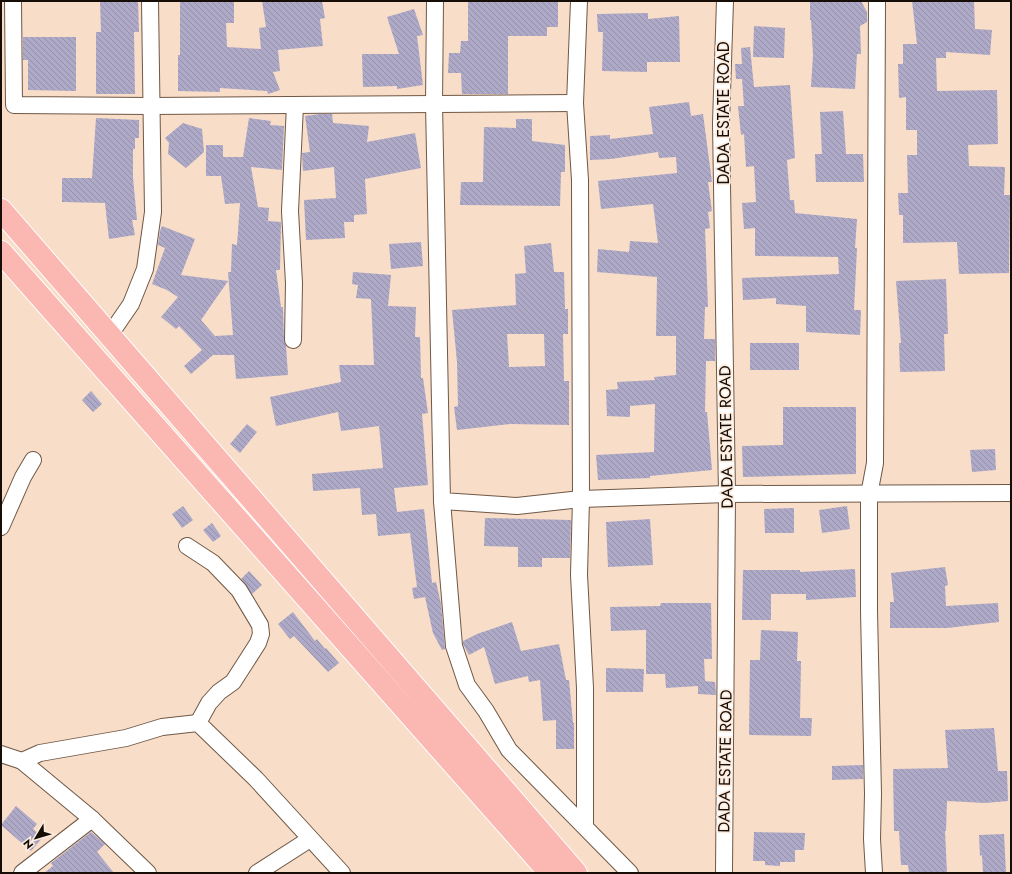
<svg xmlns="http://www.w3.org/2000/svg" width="1012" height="874" viewBox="0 0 1012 874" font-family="Jost,sans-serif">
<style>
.building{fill:url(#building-back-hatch);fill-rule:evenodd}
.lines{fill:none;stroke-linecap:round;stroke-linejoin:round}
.minor-casing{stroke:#6f5846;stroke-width:18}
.trunk-casing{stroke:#fff;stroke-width:24}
.minor{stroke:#fff;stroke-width:16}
.trunk{stroke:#fbb8b3;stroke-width:22}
.labels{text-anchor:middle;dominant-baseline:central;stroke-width:3.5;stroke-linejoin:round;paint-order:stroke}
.street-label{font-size:16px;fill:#160d06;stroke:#fdede0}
</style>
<defs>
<pattern id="building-back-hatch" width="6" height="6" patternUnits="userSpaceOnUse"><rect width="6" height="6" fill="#ada9c6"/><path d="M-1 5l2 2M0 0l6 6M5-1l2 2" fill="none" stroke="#9490a9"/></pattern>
</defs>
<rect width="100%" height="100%" fill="#f8ddc8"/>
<g class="building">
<polygon points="100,1 138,1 139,32 134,32 135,94 96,94 96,32 101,32"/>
<polygon points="180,1 234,1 234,23 226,23 227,47 261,49 259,28 266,27 262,1 322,1 325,18 320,19 323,46 278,50 280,71 273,72 280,90 268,94 267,91 220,88 220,92 178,91 178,55 180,55"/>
<polygon points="468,1 558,1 558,27 547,27 547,36 508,36 508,94 462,94 461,73 448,73 449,53 460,53 461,41 468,41"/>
<polygon points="810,1 861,1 867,12 867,22 860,26 861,54 857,54 855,89 811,87 813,55 811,20 810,20"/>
<polygon points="912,1 974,1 975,29 992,30 990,55 946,52 946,58 936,58 937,91 997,90 998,144 968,145 969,166 1005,167 1004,195 1010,195 1009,273 959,274 957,242 903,243 903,215 899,215 898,193 908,193 907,155 917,155 917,130 906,130 906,97 899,98 898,64 903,64 903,44 917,44"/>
<polygon points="414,9 423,35 417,36 423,85 397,89 397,86 363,87 362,54 399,54 387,17"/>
<polygon points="648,13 648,19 679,16 680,62 647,62 647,72 602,71 603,32 598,32 597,14"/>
<polygon points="754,26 785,28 784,58 753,57"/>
<polygon points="23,37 76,37 76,91 28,90 28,60 23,60"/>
<polygon points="750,47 754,87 790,85 795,158 787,160 790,200 794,200 795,213 857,219 855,248 857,248 854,310 861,310 860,335 806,332 806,306 776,304 776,298 743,300 742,278 839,274 838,257 755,256 755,228 744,229 742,203 756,202 754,166 746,167 744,134 741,135 738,106 744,106 742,79 736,79 735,64 742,64 741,48"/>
<polygon points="689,102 691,116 703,114 712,182 708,182 712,211 708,212 710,228 705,229 708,307 705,307 704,339 715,339 715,361 706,361 705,412 707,412 712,470 650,476 650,478 598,480 596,455 654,452 655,404 630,406 630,417 607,416 606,390 618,389 617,382 655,380 654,377 676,375 676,336 656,336 657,277 597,272 598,249 629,252 630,241 658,243 653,204 601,209 598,181 677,173 676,157 659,158 658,152 611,159 590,160 590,136 610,135 610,139 653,134 649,107"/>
<polygon points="843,111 846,154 863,154 864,182 816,182 815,154 822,154 820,112"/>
<polygon points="320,114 332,114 333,123 369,126 367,142 415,133 421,168 365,179 367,214 354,215 354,222 344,222 345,238 306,240 304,200 336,198 334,167 303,171 302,153 310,152 305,116"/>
<polygon points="96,118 139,120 139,138 135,138 135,149 133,149 133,178 137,220 132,220 135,235 109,239 105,203 62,202 62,178 92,178"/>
<polygon points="249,118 271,121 270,125 284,126 282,170 251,167 258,207 269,208 268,221 281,222 280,270 276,270 281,307 283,307 284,340 286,346 288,375 236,379 234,355 213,355 191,374 184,366 202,350 179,326 176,329 161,317 178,297 167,290 152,284 165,248 158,245 160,231 162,226 195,239 181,275 228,281 201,320 215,336 233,335 228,272 231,272 232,244 237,245 240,203 225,204 221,176 206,176 206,145 223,145 223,157 243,157"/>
<polygon points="516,119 532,119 532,141 565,145 565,172 561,172 560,206 460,205 461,182 483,182 484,127 516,128"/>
<polygon points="183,123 202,129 204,152 186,168 168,154 169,143 165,138"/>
<polygon points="421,242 423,266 391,269 389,244"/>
<path d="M551 243 554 272H564L565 309H568V334H563L564 381H569V425L511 424 457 430 454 407 458 406 457 362 452 310 516 305 515 274 526 273 524 246ZM507 334H544L545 366 509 367Z"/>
<polygon points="353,272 391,275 388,306 416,307 415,337 420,337 421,378 423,378 428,413 422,414 428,485 394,488 397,512 424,509 432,583 436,582 441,604 445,649 442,650 433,633 425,597 414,599 412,588 417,587 410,533 378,536 376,514 362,515 360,488 313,491 312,474 383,468 379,426 341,431 338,412 276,426 270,397 341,382 339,365 374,365 371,299 356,298 358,285 352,284"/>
<polygon points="946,279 948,334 944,334 945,371 900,372 899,343 901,343 896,281"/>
<rect x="750" y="343" width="49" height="27"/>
<polygon points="91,391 102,404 93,412 82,400"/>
<polygon points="783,407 856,407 856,474 743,477 742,446 783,445"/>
<polygon points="247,424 257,432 240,453 230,444"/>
<polygon points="995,449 996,470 972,472 970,450"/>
<polygon points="183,506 193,520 182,528 172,514"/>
<polygon points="847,506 850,529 822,533 819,510"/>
<polygon points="794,508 794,533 765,533 764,509"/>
<polygon points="485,518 571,520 570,558 542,558 542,567 518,567 518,547 484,546"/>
<polygon points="650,519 653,565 608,567 606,522"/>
<polygon points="212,523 221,536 213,542 203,530"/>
<polygon points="945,567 948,585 945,586 946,606 998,603 999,622 947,628 890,628 890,602 894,602 891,573"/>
<polygon points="855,569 856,597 806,600 806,594 771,594 771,620 742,620 743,570 800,570 800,572"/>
<polygon points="249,571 262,585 252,594 241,579"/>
<polygon points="661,603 711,603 712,659 704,659 705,681 715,682 716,695 698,694 698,686 666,688 665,674 646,674 646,630 611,631 610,607 660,606"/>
<polygon points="293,612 315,641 317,639 325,649 326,648 339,663 328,672 294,636 290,639 278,624"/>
<polygon points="512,622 521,651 559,644 566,680 569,680 573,723 574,723 574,749 556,749 556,720 543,721 540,680 529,682 528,676 495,684 484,647 469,655 463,644 463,641 477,634"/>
<polygon points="761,630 798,632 797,661 801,661 800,718 812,718 811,736 749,735 750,660 760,660"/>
<polygon points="606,668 644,669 643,692 606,692"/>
<polygon points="994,728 998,771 1007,771 1008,801 985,803 947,801 946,831 945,831 947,873 909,873 908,865 901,865 899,831 894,831 893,769 948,768 945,730"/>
<polygon points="863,765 863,779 832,780 832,766"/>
<polygon points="16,806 37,824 33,829 43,837 31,851 1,825"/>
<polygon points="91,832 105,844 97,852 114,873 44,873 53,866 51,863"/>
<polygon points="754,832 805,833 804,850 795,850 795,862 780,862 780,866 765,865 765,861 753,861"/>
<polygon points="1004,834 1006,873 983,873 982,855 980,856 979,835"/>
</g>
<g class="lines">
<defs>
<g id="minor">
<polyline points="13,1 14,105 150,106 575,103"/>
<polyline points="435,1 434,104 442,501 517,506 581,499 727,494 1011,493"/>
<polyline points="579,1 575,103 580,180 581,499 579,575 585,688 585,825"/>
<polyline points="109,336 131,304 145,269 153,212 150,1"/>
<polyline points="293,340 294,283 290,211 295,105"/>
<polyline points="442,501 454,646 467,685 486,711 509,750 630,873"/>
<polyline points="1,527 23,477 33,460"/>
<polyline points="187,546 213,563 239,590 260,625 261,634 258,643 233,682 219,692 209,703 198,723"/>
<polyline points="1,754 22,761 92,819 148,873"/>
<polyline points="22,761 40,753 126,738 162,727 198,723 256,779 342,873"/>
<polyline points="22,873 92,819"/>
<polyline points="257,873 310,839"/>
<polyline points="724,873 727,494 721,123 725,1"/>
<polyline points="874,873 872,839 873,794 869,611 869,495 875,463 877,1"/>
</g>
<g id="trunk">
<polyline points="1,210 576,873"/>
<polyline points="1,252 550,873"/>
</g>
</defs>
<use href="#minor" class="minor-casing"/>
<use href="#trunk" class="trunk-casing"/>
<use href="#minor" class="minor"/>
<use href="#trunk" class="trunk"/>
</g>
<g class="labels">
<g class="street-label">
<text transform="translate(723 113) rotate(-90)">DADA ESTATE ROAD</text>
<text transform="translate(726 437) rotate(-91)">DADA ESTATE ROAD</text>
<text transform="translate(725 761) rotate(-89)">DADA ESTATE ROAD</text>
</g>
</g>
<rect width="1012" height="874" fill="none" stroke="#160d06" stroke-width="4"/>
<g transform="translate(36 838) rotate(232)" stroke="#fdede0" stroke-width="3" paint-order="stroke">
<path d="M0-3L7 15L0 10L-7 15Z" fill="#160d06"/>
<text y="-6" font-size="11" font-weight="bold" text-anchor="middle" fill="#160d06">N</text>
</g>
</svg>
